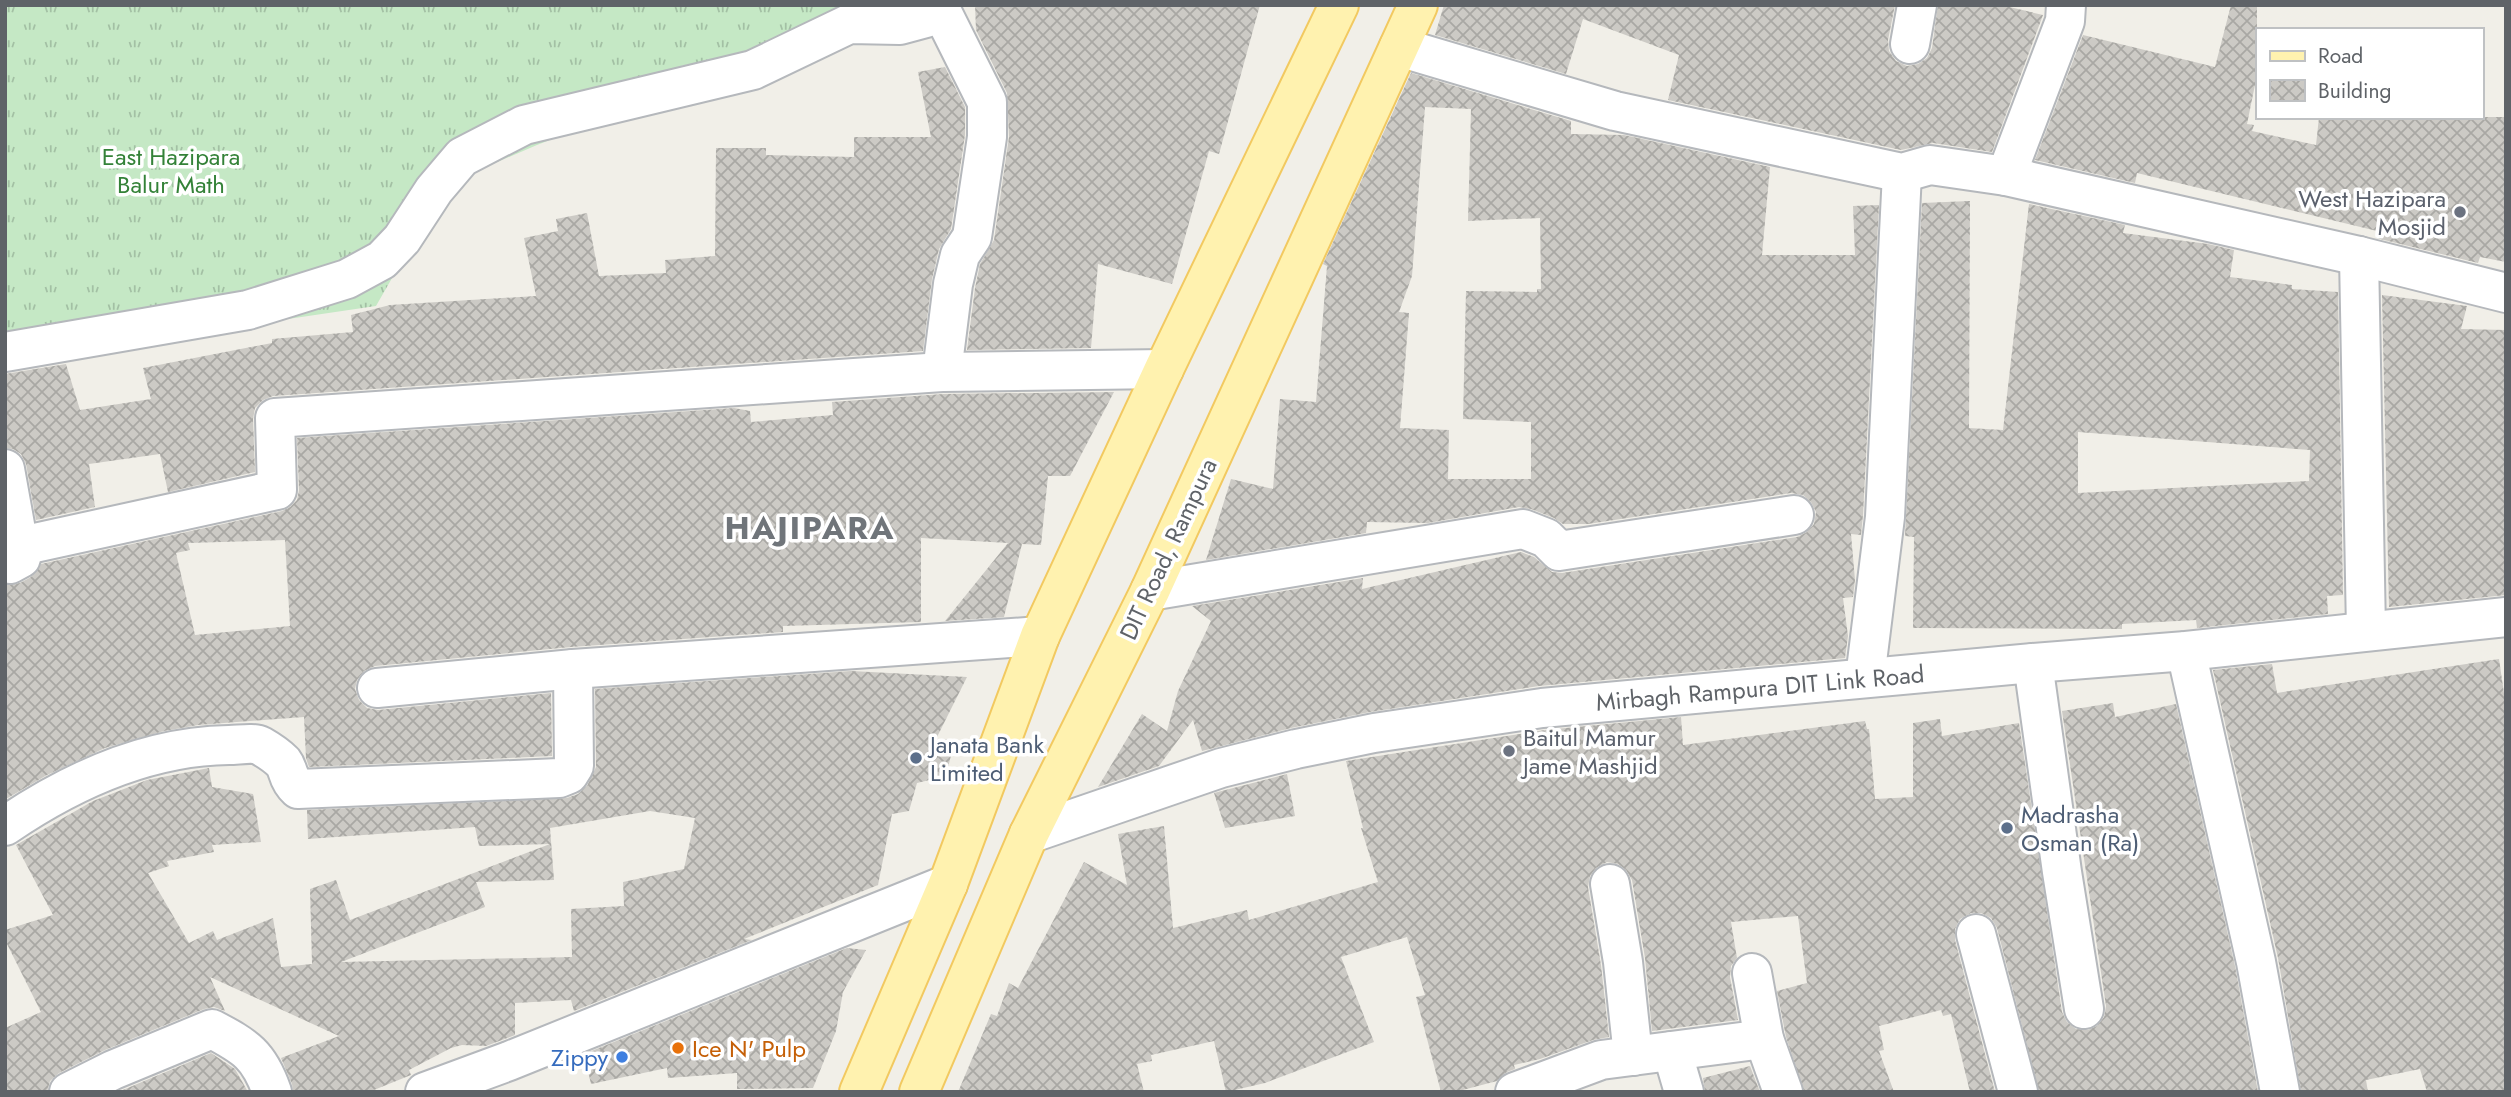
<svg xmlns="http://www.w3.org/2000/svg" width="2511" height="1097" viewBox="0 0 2511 1097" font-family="Jost,sans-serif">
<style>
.grass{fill:url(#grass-tufts)}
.building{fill:url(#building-cross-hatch);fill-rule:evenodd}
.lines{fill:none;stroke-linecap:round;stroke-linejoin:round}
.minor-casing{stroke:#b5b8bc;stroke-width:42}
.major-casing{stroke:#f2c960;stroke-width:42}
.minor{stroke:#fff;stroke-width:38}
.major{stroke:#fff2af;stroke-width:38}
.worship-dot{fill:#6b7280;stroke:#fff;stroke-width:2.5}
.service-dot{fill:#5c6f8a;stroke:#fff;stroke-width:2.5}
.food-dot{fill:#e8710a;stroke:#fff;stroke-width:2.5}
.shop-dot{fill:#3f7fe0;stroke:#fff;stroke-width:2.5}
.labels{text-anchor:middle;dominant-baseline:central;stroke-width:7;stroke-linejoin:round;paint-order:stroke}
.park-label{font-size:24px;fill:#348238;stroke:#fff}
.worship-label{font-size:24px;fill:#5b616d;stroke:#fff;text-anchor:end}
.street-label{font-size:24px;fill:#5f6368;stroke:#fff}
.service-label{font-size:24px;fill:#4e5e75;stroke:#fff;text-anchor:start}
.food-label{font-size:24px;fill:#c56008;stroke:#fff;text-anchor:start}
.shop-label{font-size:24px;fill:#366cbe;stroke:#fff;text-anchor:end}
.district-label{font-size:32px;font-weight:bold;letter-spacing:2px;fill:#70757a;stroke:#fff}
</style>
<defs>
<pattern id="grass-tufts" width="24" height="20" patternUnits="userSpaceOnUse" patternTransform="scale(1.75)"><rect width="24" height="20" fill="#c5e8c5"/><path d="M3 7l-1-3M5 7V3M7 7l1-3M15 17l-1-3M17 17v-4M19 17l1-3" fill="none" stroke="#a3c0a4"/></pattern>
<pattern id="building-cross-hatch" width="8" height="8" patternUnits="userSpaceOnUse" patternTransform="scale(1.75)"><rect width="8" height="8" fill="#cccac5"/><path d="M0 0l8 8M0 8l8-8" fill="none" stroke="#a9a8a4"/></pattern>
</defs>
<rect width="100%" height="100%" fill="#f1efe8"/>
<polygon class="grass" points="5,5 912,5 907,21 681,66 614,115 537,145 446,184 376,306 5,361"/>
<g class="building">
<polygon points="975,5 1260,5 1219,154 1209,151 1172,284 1098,264 1091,348 967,350 975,288 980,264 994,240 1009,137 1007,93 976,30"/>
<polygon points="1444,5 1895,5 1888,40 1889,51 1896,61 1907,66 1918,64 1927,58 1932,48 1938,5 2001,5 2043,15 1992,152 1933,143 1901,150 1668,100 1679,55 1583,19 1566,74 1435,35"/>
<polygon points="2231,5 2257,5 2257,75 2247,124 2254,125 2252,131 2316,145 2319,117 2506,117 2506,262 2480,257 2478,263 2376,238 2377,231 2137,173 2135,183 2035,160 2083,35 2215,67"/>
<polygon points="945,67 965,107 965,135 951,229 939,249 932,279 923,351 273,396 263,400 255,408 253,419 255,472 168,492 160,454 89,464 95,507 36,520 26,464 21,454 13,449 5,448 5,374 66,364 80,410 151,399 143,368 272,343 272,339 353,332 351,315 390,305 536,296 524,238 558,231 556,219 587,213 599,276 666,273 665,260 715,256 716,148 766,148 766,155 854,157 854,137 931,137 918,72"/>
<path d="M1411 73 1571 121V134L1624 135 1770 167 1762 255H1855L1853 206 1879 205 1863 515 1861 535 1851 534 1855 580 1853 597 1843 598 1848 636 1845 658 1539 686 1370 712 1291 728 1202 751 1193 720 1159 766 1098 787 1142 714 1167 731 1178 691 1211 621 1192 606 1363 578 1362 589 1521 552 1534 557 1552 572 1562 573 1797 537 1807 532 1814 524 1816 512 1811 502 1803 495 1791 493 1588 524H1563L1554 518 1531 509 1519 507 1428 523 1367 522 1366 533 1206 560 1231 479 1273 489 1280 399 1316 402 1327 266 1323 264ZM1425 107 1471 109 1468 221 1540 218 1541 289H1537V292L1466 291 1463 419 1531 422V479H1448L1449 430 1400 428 1409 313 1399 312 1412 276Z"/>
<path d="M1970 201 1969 428 2003 430 2029 204 2125 225 2123 233 2208 244 2234 250 2230 277 2292 285V289L2338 292 2343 595 2327 596 2328 614 2197 628 2196 620 2122 624V629L1913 628 1914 537 1905 536 1922 203ZM2078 432 2310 450 2309 481 2078 493Z"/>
<polygon points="2382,295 2467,306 2461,329 2506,330 2506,595 2389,607"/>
<path d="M1114 392 1070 476H1048L1041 545 1022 544 1004 617 945 621 1008 543 921 538V622L783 626V632L571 647 375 666 364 671 357 680 355 689 359 700 367 708 378 710 551 693 552 756 309 767 306 758 304 717 198 725 164 731 105 748 47 775 6 799 5 797V585L20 583 31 577 41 564 282 511 290 507 297 500 299 490 297 438 734 408 750 411 751 422 833 415 832 402 943 394ZM285 540 290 626 195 635 176 553 190 550 188 543Z"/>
<polygon points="2499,659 2506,707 2506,1092 2427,1092 2420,1069 2366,1080 2368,1092 2301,1092 2278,958 2213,670 2272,664 2277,693"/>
<path d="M851 671 967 677 936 739H955L946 776 917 783 909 811 892 814 878 885 744 939 752 940 574 1011 571 1000 515 1003V1035L486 1046 462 1045 451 1048 409 1070 411 1075 369 1092H293L292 1084 281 1058 339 1036 210 977 225 1011 214 1007 204 1009 105 1050 59 1073 50 1081 47 1092H5V1028L41 1012 5 940V930L53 915 16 845 93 801 147 780 209 768 212 787 253 794 261 842 212 845 214 852 167 861 169 866 148 873 189 943 213 931 217 940 273 918 281 967 312 964 310 889 336 880 350 920 550 844 479 846 475 827 308 839 307 810 567 798 578 794 587 786 596 767 595 689ZM650 811 695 818 684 869 623 882 624 906 571 909 572 957 341 962 485 907 476 882 554 880 550 828Z"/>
<polygon points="2113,703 2115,717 2176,704 2235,966 2258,1092 2039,1092 1997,928 1991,918 1981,913 1971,913 1960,919 1955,929 1955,940 1995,1092 1970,1092 1951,1014 1943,1016 1941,1010 1879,1026 1884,1050 1879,1051 1894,1092 1804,1092 1786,1037 1777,991 1807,983 1798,916 1731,922 1737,958 1731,966 1730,977 1738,1020 1652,1031 1645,958 1632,880 1626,870 1618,864 1607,862 1596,868 1590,876 1588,887 1601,965 1609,1037 1593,1040 1540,1059 1514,1065 1515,1069 1507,1072 1497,1081 1455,1092 1441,1092 1416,997 1425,995 1407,937 1341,957 1374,1042 1265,1083 1226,1092 1214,1041 1151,1055 1152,1061 1137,1064 1144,1092 958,1092 991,1014 997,1016 1009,983 1018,988 1084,862 1127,885 1118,834 1164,826 1173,928 1247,910 1249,920 1378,882 1361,828 1363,828 1346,761 1545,730 1681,717 1683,745 1865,721 1867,729 1869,729 1875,799 1913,797 1913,723 1940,719 1942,736 2019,723 2062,1012 2067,1022 2076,1029 2088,1030 2097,1026 2104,1017 2106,1006 2062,711"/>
<polygon points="1287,774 1295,816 1225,828 1214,793"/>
<polygon points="847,948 866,950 843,992 836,1031 813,1088 737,1089 737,1073 668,1078 667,1068 591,1084 584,1054"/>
<polygon points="211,1053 235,1069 248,1092 118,1092"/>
<polygon points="1750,1066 1760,1092 1705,1092 1703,1078"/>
</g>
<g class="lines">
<defs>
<g id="minor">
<polyline points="940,8 987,102 987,137 972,237 960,255 953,284 942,372"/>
<polyline points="1910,44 1917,5"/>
<polyline points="1399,47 1615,111 1902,173 1930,165 2006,176 2359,256 2506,293"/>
<polyline points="2006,176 2065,21 2066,5"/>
<polyline points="2359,256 2366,631"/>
<polyline points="5,352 248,310 347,279 382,260 402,239 434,190 462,157 524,125 753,70 849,24 900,25 926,18 941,5"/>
<polyline points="5,469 21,558 10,564"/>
<polyline points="21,546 277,490 275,418 942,372 1164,369"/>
<polyline points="1150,591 1523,529 1546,538 1559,551 1794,515"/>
<polyline points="2186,651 2256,962 2280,1092"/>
<polyline points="2033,663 2062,872 2084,1009"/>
<polyline points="1865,678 1885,517 1902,173"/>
<polyline points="377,688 573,669 1040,636"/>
<path d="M5 826C71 781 149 746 229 745 239 745 253 742 261 746 268 750 278 757 283 762 290 771 286 778 298 789L559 778 569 774 574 766 573 669"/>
<polyline points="1029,834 1221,768 1296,749 1374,733 1542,708 2033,663 2186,651 2506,617"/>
<polyline points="1610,884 1623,962 1633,1056"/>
<polyline points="1976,934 2018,1092"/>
<polyline points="1752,973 1764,1039 1783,1092"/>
<polyline points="1672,1051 1684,1092"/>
<path d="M69 1092 113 1070 212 1029C246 1047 259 1055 272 1092"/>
<polyline points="425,1092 509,1061 948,884"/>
<polyline points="1515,1092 1601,1060 1764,1039"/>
</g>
<g id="major">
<polyline points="859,1092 948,884 1040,636 1164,369 1339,5"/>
<polyline points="919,1092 1029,834 1150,591 1418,5"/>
</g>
</defs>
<use href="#minor" class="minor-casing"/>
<use href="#major" class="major-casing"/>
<use href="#minor" class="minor"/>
<use href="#major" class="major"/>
</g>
<g class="worship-dot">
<circle cx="2460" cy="212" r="7"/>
<circle cx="1509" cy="751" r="7"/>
</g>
<g class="service-dot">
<circle cx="916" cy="758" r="7"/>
<circle cx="2007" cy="828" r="7"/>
</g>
<circle class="food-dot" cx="678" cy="1048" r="7"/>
<circle class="shop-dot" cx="622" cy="1057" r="7"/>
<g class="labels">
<g class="park-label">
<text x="171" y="156">East Hazipara<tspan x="171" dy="28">Balur Math</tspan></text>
</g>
<g class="worship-label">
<text x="2446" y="198">West Hazipara<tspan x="2446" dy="28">Mosjid</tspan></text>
<text x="1523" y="737" text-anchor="start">Baitul Mamur<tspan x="1523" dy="28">Jame Mashjid</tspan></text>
</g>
<g class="street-label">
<text transform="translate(1168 549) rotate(-65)">DIT Road, Rampura</text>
<text transform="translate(1760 688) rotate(-5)">Mirbagh Rampura DIT Link Road</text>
</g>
<g class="service-label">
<text x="930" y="744">Janata Bank<tspan x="930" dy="28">Limited</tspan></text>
<text x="2021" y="814">Madrasha<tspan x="2021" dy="28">Osman (Ra)</tspan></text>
</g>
<g class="food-label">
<text x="692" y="1048">Ice N' Pulp</text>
</g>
<g class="shop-label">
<text x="608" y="1057">Zippy</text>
</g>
<g class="district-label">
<text x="810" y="528">HAJIPARA</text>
</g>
</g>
<rect width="2511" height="1097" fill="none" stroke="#5f6368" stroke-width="14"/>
<rect x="2256" y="28" width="228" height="91" fill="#ffffff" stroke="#bfc1c3" stroke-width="2"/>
<rect x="2270" y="51" width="35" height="10" fill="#fff2af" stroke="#bfc1c3" stroke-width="2"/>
<text x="2318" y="63" font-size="21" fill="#5f6368">Road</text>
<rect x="2270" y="80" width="35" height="21" fill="url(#building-cross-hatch)" stroke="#bfc1c3" stroke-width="2"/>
<text x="2318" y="98" font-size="21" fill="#5f6368">Building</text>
</svg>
